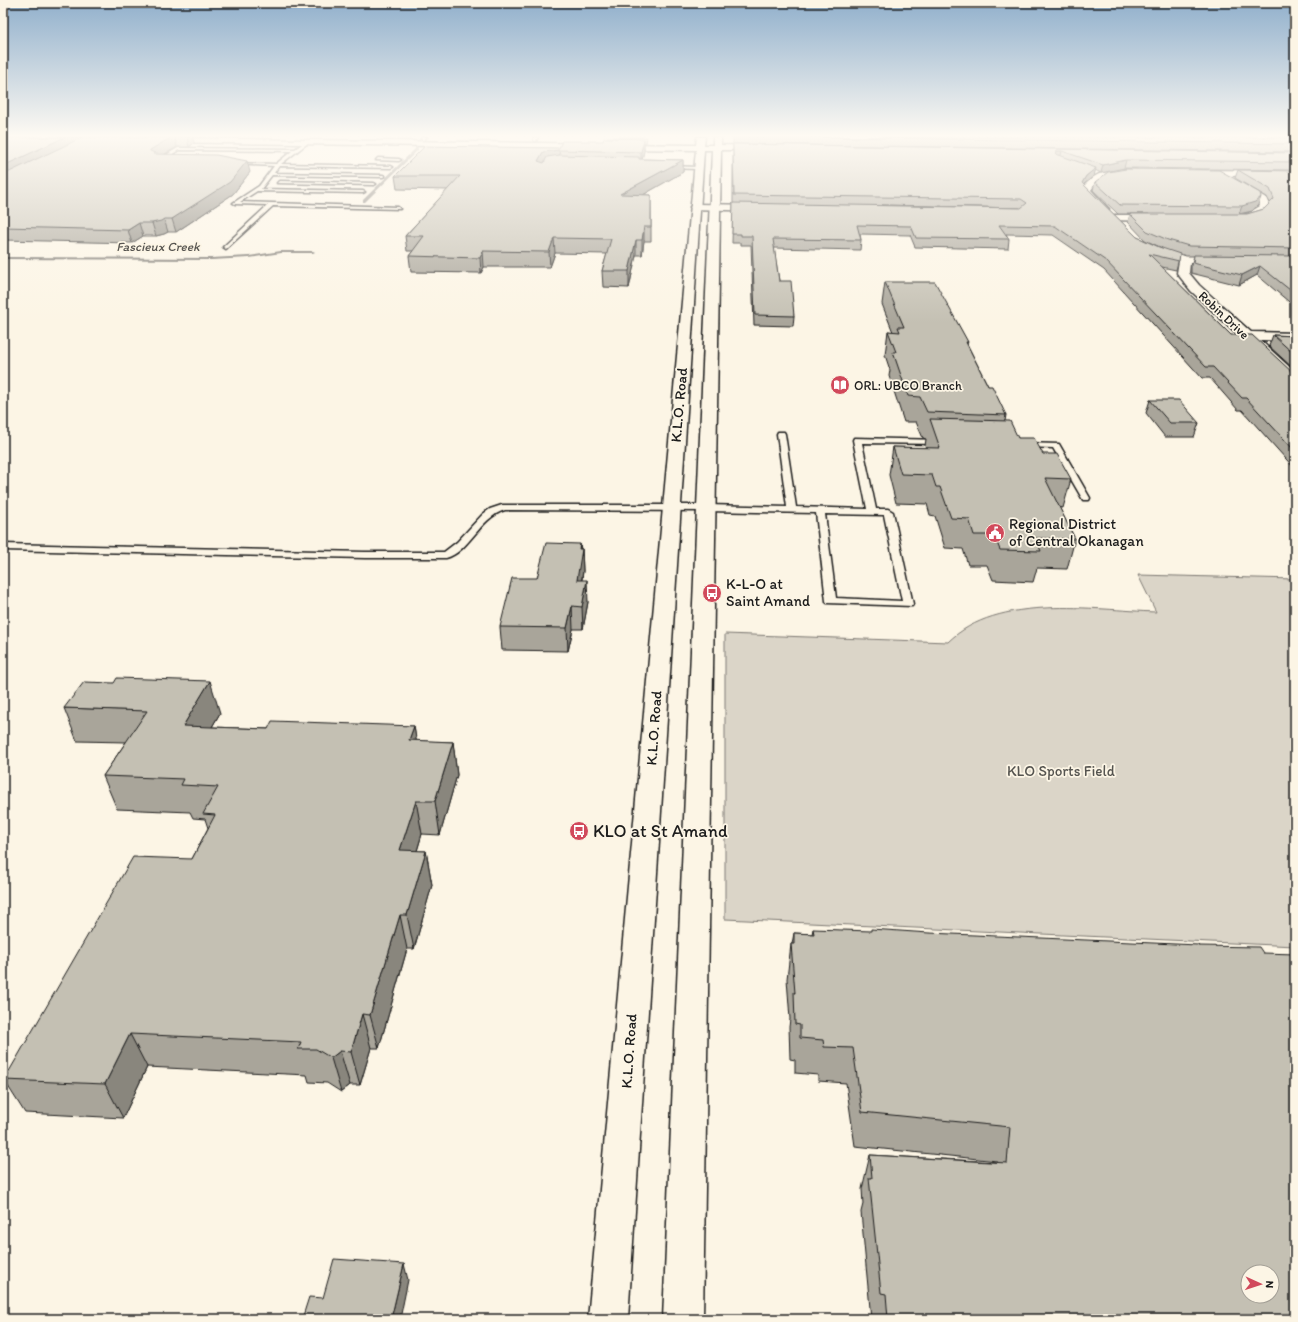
<svg xmlns="http://www.w3.org/2000/svg" width="1298" height="1322" viewBox="0 0 1298 1322" font-family="Itim,sans-serif">
<style>
.green{fill:#dbd5c8;stroke:#7c7872}
.lines{fill:none;stroke-linecap:round;stroke-linejoin:round}
.stream{fill:#75726c;fill-rule:evenodd}
.service-casing{stroke:#1c1c1c;stroke-width:3}
.minor-casing{stroke:#1c1c1c;stroke-width:3}
.secondary-casing{stroke:#1c1c1c;stroke-width:3}
.service{fill:#fcf5e5;fill-rule:evenodd}
.minor{fill:#fcf5e5;fill-rule:evenodd}
.secondary{fill:#fcf5e5;fill-rule:evenodd}
.wall{fill:#a9a59a;stroke:#1c1c1c;fill-rule:evenodd}
.shaded-wall{fill:#89867d;stroke:#1c1c1c}
.building{fill:#c4c0b3;stroke:#1c1c1c;fill-rule:evenodd}
.labels{text-anchor:middle;dominant-baseline:central;stroke-width:3.5;stroke-linejoin:round;paint-order:stroke}
.far-water-label{font-size:13px;font-style:italic;fill:#575551;stroke:#fcf5e5}
.far-street-label{font-size:13px;fill:#1c1c1c;stroke:#fcf5e5}
.far-poi-label{font-size:13px;fill:#1c1c1c;stroke:#fcf5e5;text-anchor:start}
.street-label{font-size:15px;fill:#1c1c1c;stroke:#fcf5e5}
.poi-label{font-size:15px;fill:#1c1c1c;stroke:#fcf5e5;text-anchor:start}
.park-label{font-size:15px;fill:#555450;stroke:#fcf5e5}
.near-poi-label{font-size:18px;fill:#1c1c1c;stroke:#fcf5e5;text-anchor:start}
</style>
<rect width="100%" height="100%" fill="#fcf5e5"/>
<filter id="ink" filterUnits="userSpaceOnUse"><feTurbulence type="fractalNoise" baseFrequency=".025" numOctaves="2"/><feDisplacementMap in="SourceGraphic" scale="8" xChannelSelector="R" yChannelSelector="G"/><feConvolveMatrix kernelMatrix="1 2 1 2 8 2 1 2 1" color-interpolation-filters="sRGB"/></filter>
<g filter="url(#ink)">
<path class="green" d="M1138 575 1295 579V946L725 919V634L948 642C998 593 1093 610 1156 612Z"/>
<g class="lines">
<g class="stream">
<polygon points="416,144 417,145 418,150 365,202 363,202 363,200 415,149 415,145"/>
<polygon points="281,251 313,251 315,252 313,253 281,253 249,258 211,260 3,259 3,257 211,258 249,256"/>
</g>
<defs>
<g id="service">
<polygon points="422,137 427,137 423,140 421,139"/>
<polygon points="534,137 538,137 536,141 534,141"/>
<polygon points="308,140 309,142 281,164 391,166 393,167 391,168 279,166 274,173 383,175 385,176 383,177 272,175 261,189 363,191 365,192 363,193 257,191 240,202 398,207 400,209 273,206 226,249 223,247 224,246 268,205 235,204 233,203 259,186 274,166 232,164 234,163 276,164 292,151 179,150 158,163 154,162 178,148 295,149"/>
<polygon points="378,158 399,159 401,160 399,161 376,160"/>
<polygon points="669,166 698,167 700,168 698,169 667,168"/>
<polygon points="279,181 374,183 376,184 374,185 277,183"/>
<path d="M778 432H784L785 434 796 507 867 509 853 440 854 438 943 440V444H940L862 443 876 509H888L893 512 913 604 912 606 827 603 826 601 816 513 707 511 505 510C479 518 469 552 446 558H365L3 550V544L365 552H444L457 542 483 514 490 509 502 505H707L787 507 777 434ZM825 514 884 515 902 601 836 598Z"/>
<polygon points="1022,443 1059,444 1090,498 1089,500 1083,500 1053,448 1025,447 1021,445"/>
</g>
<g id="minor">
<path d="M1134 169 1137 170 1138 172 1137 174C1120 178 1102 172 1091 190L1107 207 1109 209 1107 211H1101L1081 190C1095 170 1112 169 1134 169Z"/>
<polygon points="1196,170 1295,171 1295,177 1193,175 1192,173"/>
<path d="M1235 180 1266 198 1270 207 1268 209C1258 218 1244 224 1230 221L1229 219 1230 217 1247 214 1260 206 1259 201 1232 185 1230 183Z"/>
<polygon points="695,204 762,205 767,208 762,211 692,209 690,207"/>
<polygon points="1114,215 1158,215 1163,218 1158,221 1110,220 1109,218"/>
<polygon points="1152,246 1178,254 1227,258 1229,260 1223,263 1190,263 1189,273 1199,285 1251,332 1295,333 1295,341 1260,340 1295,372 1295,384 1290,383 1191,291 1177,273 1179,261 1165,258 1148,251 1147,249 1148,247"/>
</g>
<g id="secondary">
<polygon points="697,137 705,137 704,145 713,145 713,137 721,137 721,145 762,146 766,148 762,150 721,150 703,1319 663,1319 712,150 704,150 628,1319 588,1319 696,150 163,142 159,140 163,138 696,145"/>
<polygon points="993,145 1295,149 1295,155 996,149 993,149 992,147"/>
</g>
</defs>
<use href="#service" class="service-casing"/>
<use href="#minor" class="minor-casing"/>
<use href="#secondary" class="secondary-casing"/>
<use href="#service" class="service"/>
<use href="#minor" class="minor"/>
<use href="#secondary" class="secondary"/>
</g>
<g class="wall">
<polygon points="3,137 81,137 81,138 83,137 193,137 194,143 189,147 177,147 164,154 250,172 233,194 176,232 168,232 164,234 156,236 143,236 132,243 3,240"/>
<polygon points="607,137 647,137 646,143 644,143 644,151 642,159 683,160 683,172 643,195 651,195 651,241 644,241 642,255 636,255 629,288 603,287 602,271 607,254 555,253 550,267 484,267 481,273 411,272 409,256 413,251 407,251 405,236 448,190 397,189 395,176 603,141"/>
<polygon points="733,137 1295,137 1295,152 733,144"/>
<path d="M733 144 1295 153V170L1124 168 1101 173 1095 170 1094 176 1084 185 1137 237 1162 248 1145 240 1128 222 1130 214H1149H1118L1093 190 1095 182 1258 205 1252 211 1241 214H1247L1264 209 1270 203 1267 197 1235 178 1238 170 1295 171V307L1257 275 1239 285 1191 273V265L1194 256H1186L1180 254 1176 270 1162 267 1231 335 1293 373H1295V469L1242 410H1238L1210 378H1202L1104 270 1053 235 1006 234 1009 239 1008 249 915 247 910 235 860 234 861 240 860 250 774 248 779 281 794 316 793 326 754 325 751 245H741V243H732L733 203ZM882 205 1019 208H1020Z"/>
<polygon points="885,282 968,342 967,344 988,386 1006,415 1005,421 1018,438 1043,454 1071,479 1063,508 1059,507 1075,539 1067,569 1037,568 1033,582 993,580 987,565 968,565 963,549 945,548 935,516 930,515 927,504 896,503 889,475 893,447 926,448 925,446 926,439 923,438 916,422 904,422 889,376 890,370 885,355 888,331 893,332 882,304"/>
<polygon points="1273,335 1295,336 1295,370 1269,346"/>
<polygon points="1150,400 1199,423 1194,437 1165,437 1146,413"/>
<polygon points="580,544 581,549 582,549 583,571 582,580 588,602 583,629 573,629 568,651 502,650 500,627 537,578"/>
<polygon points="64,708 220,713 212,727 268,729 414,726 416,741 453,742 457,775 440,835 422,834 417,851 426,851 432,885 414,949 407,949 379,1048 371,1048 360,1085 350,1085 341,1092 327,1083 309,1082 307,1075 147,1067 123,1118 25,1113 4,1080 192,859 208,828 205,819 193,818 190,812 117,809 103,776 126,742 77,741"/>
<polygon points="813,929 1295,1319 871,1319 861,1212 863,1204 862,1189 870,1155 997,1162 997,1161 855,1146 846,1083 818,1081 818,1075 795,1073 795,1060 790,1059 789,1027 790,1019 787,979 791,944 792,944 794,933 812,934"/>
</g>
<g class="shaded-wall">
<polygon points="65,137 81,137 82,141 3,179 3,166"/>
<polygon points="172,137 175,137 177,147 156,159 150,151 150,150"/>
<polygon points="187,137 193,137 194,143 189,147"/>
<polygon points="644,139 644,151 641,164 641,152"/>
<polygon points="559,150 560,163 544,165 538,161 543,152"/>
<polygon points="1057,151 1062,151 1060,159 1055,159"/>
<polygon points="683,160 683,172 620,208 620,194"/>
<polygon points="1126,160 1124,168 1101,173 1103,165"/>
<polygon points="247,161 250,172 233,194 176,232 172,219"/>
<polygon points="1096,168 1094,176 1084,184 1080,191 1082,183 1086,176"/>
<polygon points="1261,197 1258,205 1252,211 1239,214 1242,206"/>
<polygon points="164,219 168,232 164,234 156,236 152,223"/>
<polygon points="139,223 143,236 132,243 128,230"/>
<polygon points="644,227 644,241 642,255 642,240"/>
<polygon points="554,238 555,253 550,267 549,252"/>
<polygon points="636,240 636,255 629,288 629,271"/>
<polygon points="483,251 484,267 481,273 480,258"/>
<polygon points="1260,266 1257,275 1239,285 1242,275"/>
<polygon points="580,544 581,556 582,549 583,571 578,602 577,580 579,549"/>
<polygon points="587,580 588,602 583,629 582,607"/>
<polygon points="572,606 573,629 568,651 567,628"/>
<polygon points="210,681 220,713 194,758 183,726"/>
<polygon points="414,726 419,758 409,740"/>
<polygon points="453,742 457,775 440,835 435,801"/>
<polygon points="416,801 422,834 407,884 400,850"/>
<polygon points="426,851 432,885 414,949 407,915"/>
<polygon points="400,915 407,949 379,1048 370,1015"/>
<polygon points="362,1014 371,1048 360,1085 351,1052"/>
<polygon points="130,1034 147,1067 123,1118 105,1084"/>
<polygon points="340,1051 350,1085 341,1092 331,1058"/>
<polygon points="404,1264 408,1280 400,1319 391,1319"/>
</g>
<g class="building">
<polygon points="3,137 65,137 3,166"/>
<polygon points="83,137 172,137 150,150 150,151 155,153 153,154 216,155 247,161 230,182 172,219 164,219 161,221 152,223 139,223 128,230 3,227 3,175"/>
<polygon points="810,137 1295,137 1295,144"/>
<polygon points="604,138 644,139 641,152 559,150 543,152 538,161 544,163 547,157 560,155 639,157 639,159 683,160 620,194 651,195 651,227 644,227 642,240 636,240 629,271 602,271 611,239 554,238 549,252 483,251 480,258 409,256 424,236 405,236 460,176 395,176 425,146 559,148 562,141 603,141"/>
<polygon points="733,144 1295,153 1295,162 1126,160 1103,165 1062,151 1057,151 1056,154 1096,168 1086,176 1082,183 1137,237 1159,247 1180,254 1179,261 1149,254 1231,335 1252,335 1293,373 1295,373 1295,451 1246,398 1242,398 1213,367 1206,367 1106,261 1055,226 999,225 1009,239 916,238 911,226 857,225 861,240 773,239 779,281 791,281 794,316 755,315 752,236 741,236 741,234 732,234 733,203 1021,208 1027,203 1021,199 734,195"/>
<polygon points="1126,169 1219,170 1260,193 1261,197 1255,202 1242,206 1120,205 1095,182 1108,172"/>
<polygon points="1238,170 1295,171 1295,248 1189,246 1168,240 1147,231 1130,214 1247,214 1264,209 1274,199 1270,189"/>
<polygon points="1194,255 1295,256 1295,294 1260,266 1242,275 1193,263"/>
<polygon points="885,282 935,282 968,342 966,342 988,386 992,386 1006,415 927,412 920,397 908,396 893,352 896,352 888,331 900,332 898,327 904,327"/>
<polygon points="1273,335 1295,336 1295,355"/>
<polygon points="1150,400 1179,400 1199,423 1170,423"/>
<polygon points="930,419 1010,421 1018,438 1034,438 1043,454 1057,454 1071,479 1045,478 1075,539 1035,538 1041,551 1000,550 994,535 974,535 969,519 951,518 940,487 936,487 932,475 901,474 893,447 940,448"/>
<polygon points="546,543 580,544 579,549 582,549 577,580 587,580 582,607 572,606 567,628 500,627 512,578 537,578"/>
<polygon points="117,678 210,681 183,726 268,729 272,721 414,726 409,740 453,742 435,801 416,801 400,850 426,851 407,915 400,915 370,1015 362,1014 351,1052 340,1051 331,1058 316,1049 298,1049 301,1042 130,1034 105,1084 4,1080 133,857 192,859 215,815 203,814 218,787 181,785 184,779 103,776 147,711 64,708 84,682 114,683"/>
<path d="M813 929 871 931V929L929 933 1198 945 1199 946 1259 947 1263 953 1295 954V1319H888L886 1294 881 1293 869 1178H872L870 1155 1007 1163 1010 1127 862 1112 853 1048 824 1047 823 1040 800 1038V1025L795 1024 794 992 795 993 791 944H794V933L814 934ZM1248 1272H1272V1296H1248Z"/>
<polygon points="334,1259 404,1264 391,1319 302,1319 309,1297 323,1298"/>
</g>
</g>
<linearGradient id="sky" x2="0" y2="1"><stop stop-color="#91b0cc"/><stop offset="0.42" stop-color="#fefaf3"/><stop offset="1" stop-color="#fefaf3" stop-opacity="0"/></linearGradient>
<rect width="1298" height="323" fill="url(#sky)"/>
<defs>
<symbol id="library-disc" viewBox="-11 -11 22 22"><circle r="9.5" fill="#d1495b" stroke="#fcf5e5"/><path d="M-6-4Q-3-5.5-.7-3.5V5Q-3 3-6 4ZM6-4Q3-5.5 .7-3.5V5Q3 3 6 4Z" fill="#fff"/></symbol>
<symbol id="civic-disc" viewBox="-11 -11 22 22"><circle r="9.5" fill="#d1495b" stroke="#fcf5e5"/><path d="M-.6-6.5H3V-4.5H.6V-3L4-1V1h2V6H-6V1h2V-1L-.6-3ZM-1.2 2.5V6h2.4V2.5Z" fill="#fff"/></symbol>
<symbol id="bus-disc" viewBox="-11 -11 22 22"><circle r="9.5" fill="#d1495b" stroke="#fcf5e5"/><path d="M-5-6H5V4H4V6H2V4H-2V6H-4V4H-5ZM-3.5-4V0h7V-4ZM-3.5 1.2v1.5H-2V1.2ZM2 1.2v1.5H3.5V1.2Z" fill="#fff"/></symbol>
</defs>
<g fill-rule="evenodd">
<use href="#library-disc" x="829" y="374" width="22" height="22"/>
<use href="#civic-disc" x="984" y="522" width="22" height="22"/>
<use href="#bus-disc" x="701" y="582" width="22" height="22"/>
<use href="#bus-disc" x="568" y="820" width="22" height="22"/>
</g>
<g class="labels">
<g class="far-water-label">
<text x="158" y="246">Fascieux Creek</text>
</g>
<g class="far-street-label">
<text transform="translate(1224 315) rotate(43)">Robin Drive</text>
</g>
<g class="far-poi-label">
<text x="854" y="385">ORL: UBCO Branch</text>
</g>
<g class="street-label">
<text transform="translate(679 405) rotate(-85)">K.L.O. Road</text>
<text transform="translate(654 728) rotate(-86)">K.L.O. Road</text>
<text transform="translate(629 1051) rotate(-86)">K.L.O. Road</text>
</g>
<g class="poi-label">
<text x="1009" y="524">Regional District<tspan x="1009" dy="17">of Central Okanagan</tspan></text>
<text x="726" y="584">K-L-O at<tspan x="726" dy="17">Saint Amand</tspan></text>
</g>
<g class="park-label">
<text x="1061" y="771">KLO Sports Field</text>
</g>
<g class="near-poi-label">
<text x="593" y="831">KLO at St Amand</text>
</g>
</g>
<rect width="1298" height="1322" fill="none" stroke="#fcf5e5" stroke-width="16"/>
<rect x="8" y="8" width="1282" height="1306" fill="none" stroke="#1c1c1c" stroke-width="1.5" filter="url(#ink)"/>
<g transform="translate(1260 1284) rotate(93)"><circle r="19" fill="#fcf5e5" stroke="#a29e95"/>
<path d="M0-3L7 15L0 10L-7 15Z" fill="#d1495b"/>
<text y="-6" font-size="11" font-weight="bold" text-anchor="middle" fill="#1c1c1c">N</text>
</g>
</svg>
